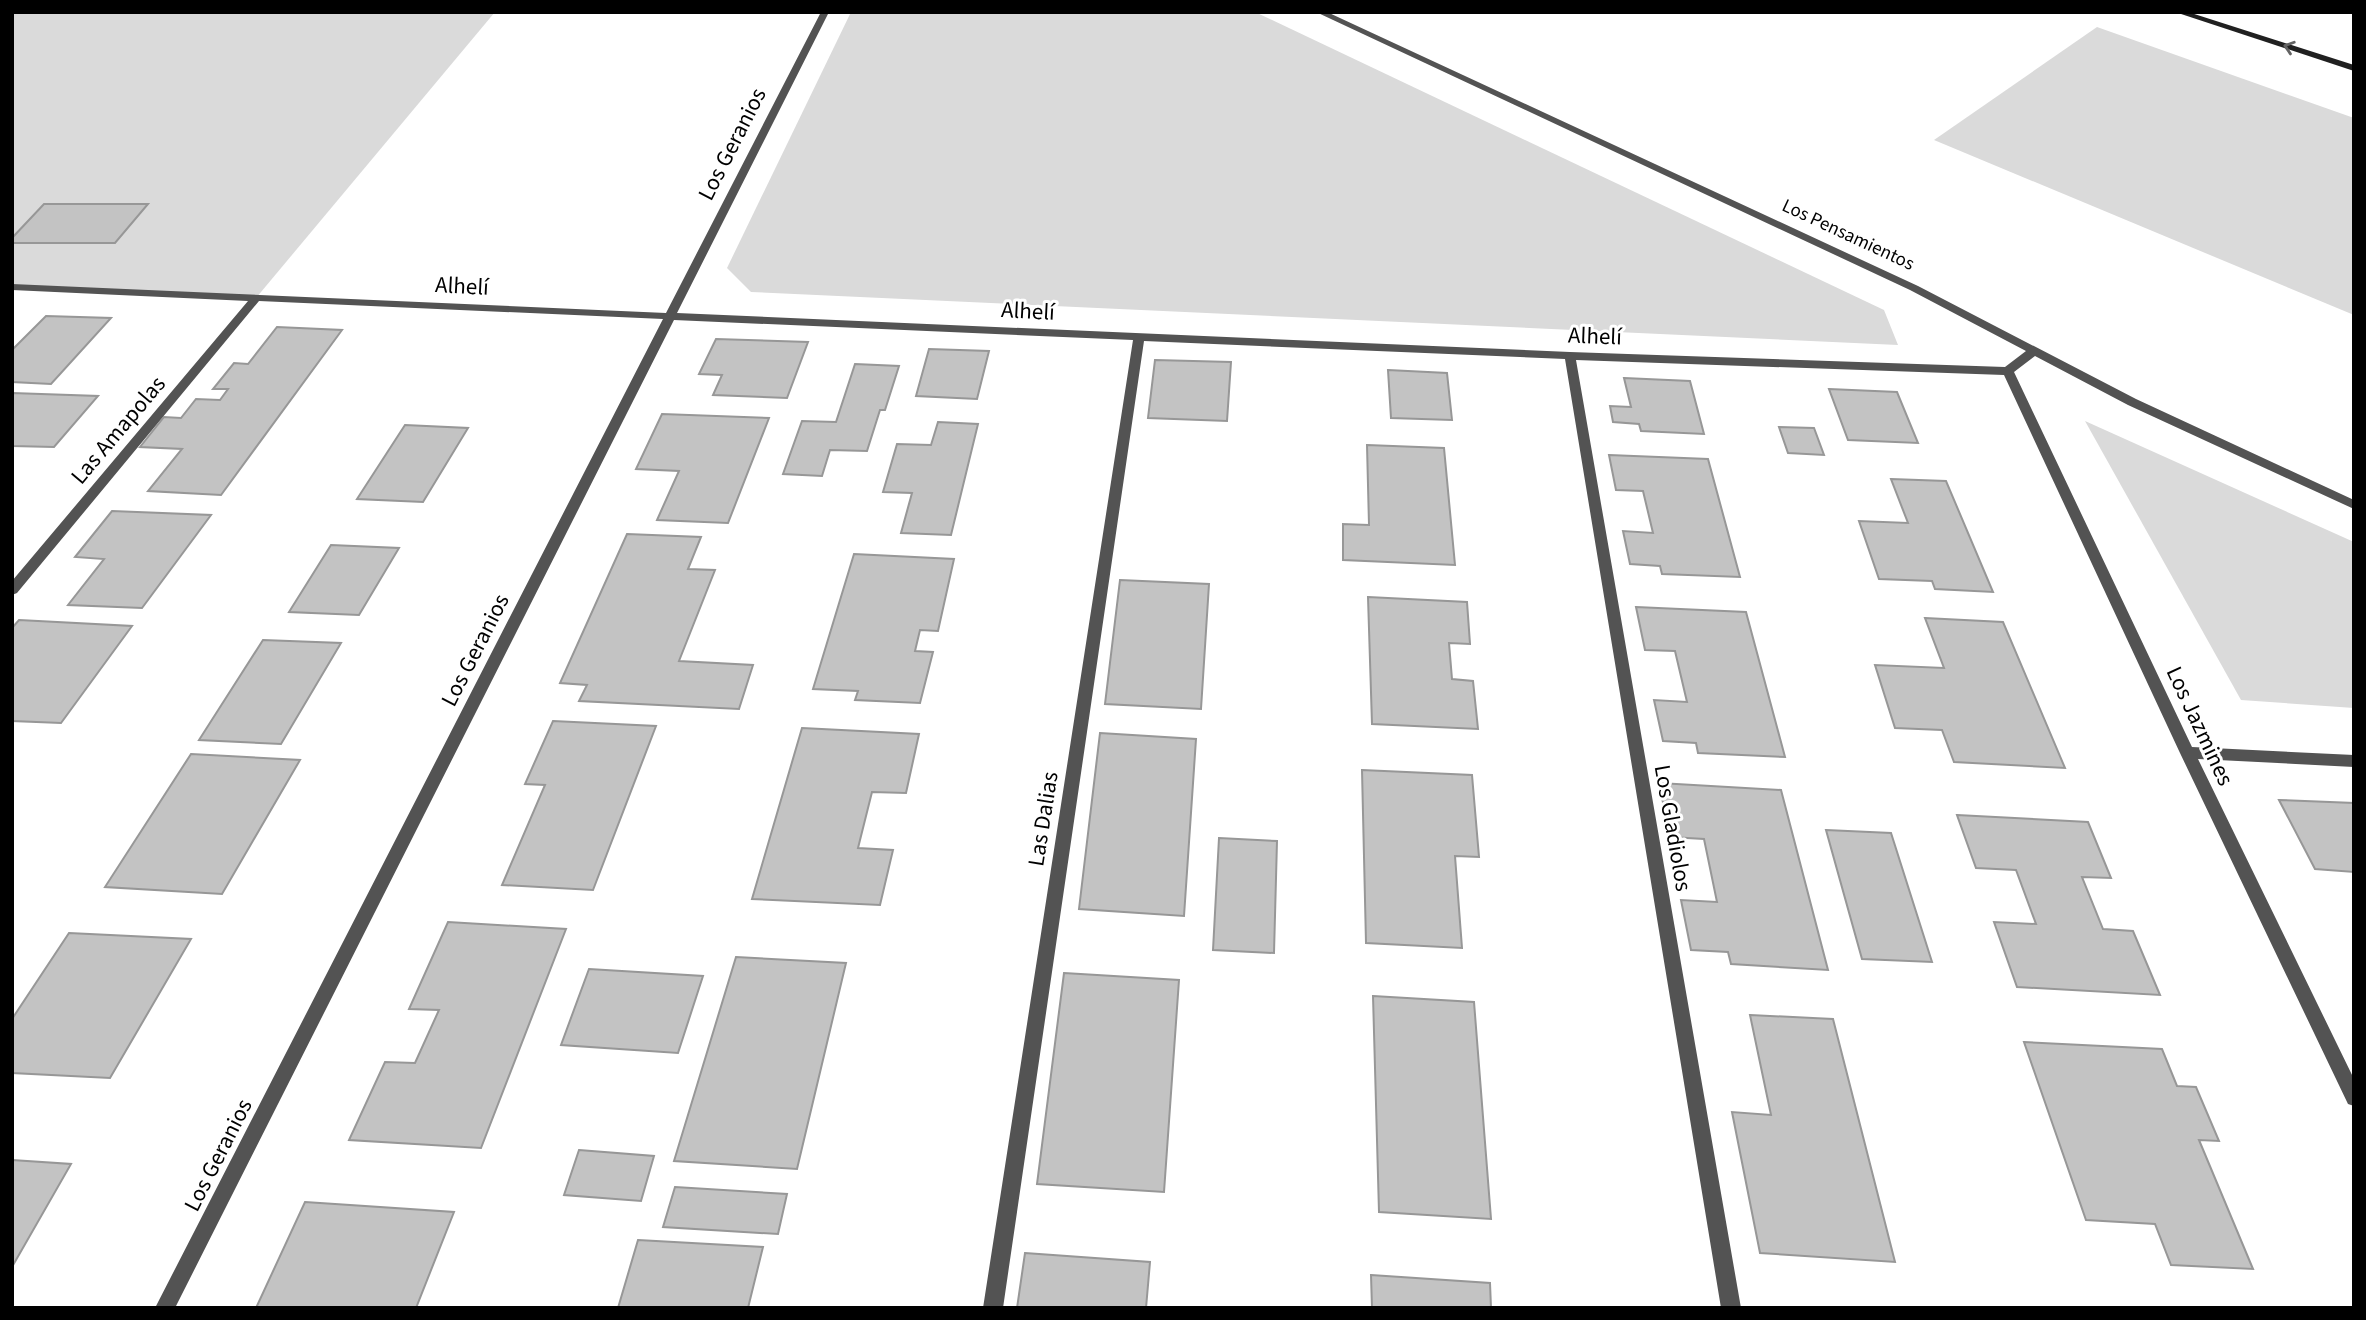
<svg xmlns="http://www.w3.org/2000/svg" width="2366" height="1320" viewBox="0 0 2366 1320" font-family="'Source Sans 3',sans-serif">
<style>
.green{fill:#dadada}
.building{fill:#c3c3c3;stroke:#979797;stroke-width:2}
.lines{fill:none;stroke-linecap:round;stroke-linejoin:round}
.minor{fill:#535353;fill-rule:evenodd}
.secondary{fill:#202020;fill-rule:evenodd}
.oneway{stroke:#636363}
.labels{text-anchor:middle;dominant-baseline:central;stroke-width:6;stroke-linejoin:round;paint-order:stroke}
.far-street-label{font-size:19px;fill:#000;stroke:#fff}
.street-label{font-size:23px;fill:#000;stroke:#fff}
</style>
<rect width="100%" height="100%" fill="#fff"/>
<g class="green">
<polygon points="12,12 495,12 256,298 12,287"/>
<polygon points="851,12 1255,12 1884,310 1898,345 751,292 727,268"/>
<polygon points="2097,27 2354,118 2354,315 1934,140"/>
<polygon points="2085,421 2354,542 2354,708 2241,700"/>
</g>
<g class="building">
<polygon points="44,204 148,204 115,243 12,243 12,238"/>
<polygon points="46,316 111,318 51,384 12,382 12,350"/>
<polygon points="277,327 342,330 221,495 148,491 182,449 140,447 164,417 181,418 196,399 220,400 228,389 213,389 234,363 248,364"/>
<polygon points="716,339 808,342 787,398 713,395 722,375 699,374"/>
<polygon points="929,349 989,351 977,399 916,396"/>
<polygon points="1155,360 1231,362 1227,421 1148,418"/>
<polygon points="855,364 899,366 885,410 880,410 867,451 830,450 822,476 783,474 802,421 836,422"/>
<polygon points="1388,370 1447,373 1452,420 1391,418"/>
<polygon points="1624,378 1690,381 1704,434 1641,431 1639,424 1613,422 1610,406 1631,407"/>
<polygon points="1829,389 1897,392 1918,443 1848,440"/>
<polygon points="12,393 98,396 54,447 12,446"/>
<polygon points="662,414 769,418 728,523 657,520 679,471 636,469"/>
<polygon points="938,422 978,424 951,535 901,533 912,493 883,492 897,444 931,445"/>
<polygon points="405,425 468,428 423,502 357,499"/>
<polygon points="1779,427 1814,428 1824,455 1788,453"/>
<polygon points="1367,445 1444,448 1455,565 1343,560 1343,524 1369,525"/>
<polygon points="1609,455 1708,459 1740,577 1662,574 1660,566 1630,564 1623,531 1653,533 1643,491 1616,490"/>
<polygon points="1891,479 1946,481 1993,592 1935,589 1932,581 1879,579 1859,521 1908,523"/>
<polygon points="112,511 211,515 142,608 68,605 104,559 75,557"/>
<polygon points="627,534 701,537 688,569 715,570 679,661 753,665 739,709 579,701 587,685 560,683"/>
<polygon points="331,545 399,548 359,615 289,612"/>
<polygon points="854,554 954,559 938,631 920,630 915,651 933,652 920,703 855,700 858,691 813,689"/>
<polygon points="1120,580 1209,584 1201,709 1105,704"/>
<polygon points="1368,597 1467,602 1470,644 1449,643 1452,679 1473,681 1478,729 1372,724"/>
<polygon points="1636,607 1746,612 1785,757 1698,753 1696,743 1663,741 1654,700 1687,702 1675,651 1645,650"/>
<polygon points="1925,618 2003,622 2065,768 1954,762 1942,730 1895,728 1875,665 1944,668"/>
<polygon points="19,620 132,626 61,723 12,721 12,628"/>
<polygon points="263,640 341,643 281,744 199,740"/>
<polygon points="553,721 656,726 593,890 502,885 545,785 525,784"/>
<polygon points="802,728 919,734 906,793 872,792 858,848 893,850 880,905 752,899"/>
<polygon points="1100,733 1196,739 1184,916 1079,909"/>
<polygon points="191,754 300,760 222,894 105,887"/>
<polygon points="1362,770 1472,775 1479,857 1455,856 1462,948 1366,943"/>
<polygon points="1659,783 1781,790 1828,970 1731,964 1728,952 1691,950 1681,900 1717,902 1704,839 1670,837"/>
<polygon points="2279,800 2354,803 2354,872 2315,869"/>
<polygon points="1957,815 2088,822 2111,878 2082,877 2103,929 2133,931 2160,995 2017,987 1994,922 2036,924 2016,870 1976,868"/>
<polygon points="1826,830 1891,833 1932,962 1862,959"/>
<polygon points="1219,838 1277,841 1274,953 1213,950"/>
<polygon points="448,922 566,929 481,1148 349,1140 385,1062 415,1063 439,1010 409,1009"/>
<polygon points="69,933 191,939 110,1078 12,1073 12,1019"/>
<polygon points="736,957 846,963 797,1169 674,1161"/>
<polygon points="589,969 703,976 678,1053 561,1045"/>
<polygon points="1064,973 1179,980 1164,1192 1037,1184"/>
<polygon points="1373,996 1474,1002 1491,1219 1379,1212"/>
<polygon points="1750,1015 1833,1019 1895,1262 1760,1253 1732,1112 1771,1115"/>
<polygon points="2024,1042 2162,1049 2177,1086 2196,1087 2219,1141 2199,1140 2253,1269 2171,1265 2155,1224 2086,1220"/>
<polygon points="579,1150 654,1156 641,1201 564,1195"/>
<polygon points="12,1160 71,1164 12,1267"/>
<polygon points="675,1187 787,1194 778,1234 663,1227"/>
<polygon points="305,1202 454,1212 416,1308 256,1308"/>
<polygon points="638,1240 763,1247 748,1308 618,1308"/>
<polygon points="1025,1253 1150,1262 1146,1308 1017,1308"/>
<polygon points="1371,1275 1490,1283 1491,1308 1372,1308"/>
</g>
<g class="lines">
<polygon class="minor" points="821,12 829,12 677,313 1570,352 2005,367 2026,351 1910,290 1316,12 1327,12 1918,286 2136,399 2354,500 2354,509 2128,405 2035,356 2014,372 2192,747 2354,755 2354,767 2198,759 2354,1079 2354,1106 2348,1104 2180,753 2004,375 1576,360 1741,1308 1721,1308 1565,359 1144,341 1003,1308 983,1308 1133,340 674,320 175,1308 155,1308 663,319 259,301 17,593 12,595 12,581 248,301 12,290 12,284 666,313"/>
<polygon class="secondary" points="2175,12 2188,12 2354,65 2354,71"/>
</g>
<defs><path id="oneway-chevron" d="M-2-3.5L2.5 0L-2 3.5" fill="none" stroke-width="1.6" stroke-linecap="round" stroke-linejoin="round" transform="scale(1.75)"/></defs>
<use class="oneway" href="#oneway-chevron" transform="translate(2289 47) rotate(-162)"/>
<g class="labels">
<g class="far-street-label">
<text transform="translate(1848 235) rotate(25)">Los Pensamientos</text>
</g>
<g class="street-label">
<text transform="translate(732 144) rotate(-63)">Los Geranios</text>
<text transform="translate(462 286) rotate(3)">Alhelí</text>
<text transform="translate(1028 311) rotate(3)">Alhelí</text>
<text transform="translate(1595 336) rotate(2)">Alhelí</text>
<text transform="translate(118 430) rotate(-50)">Las Amapolas</text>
<text transform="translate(475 650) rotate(-63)">Los Geranios</text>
<text transform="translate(2200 726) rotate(65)">Los Jazmines</text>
<text transform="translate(1043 819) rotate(-81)">Las Dalias</text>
<text transform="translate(1673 828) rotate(80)">Los Gladiolos</text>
<text transform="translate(218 1155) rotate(-63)">Los Geranios</text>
</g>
</g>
<rect width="2366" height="1320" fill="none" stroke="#000000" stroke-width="28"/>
</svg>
